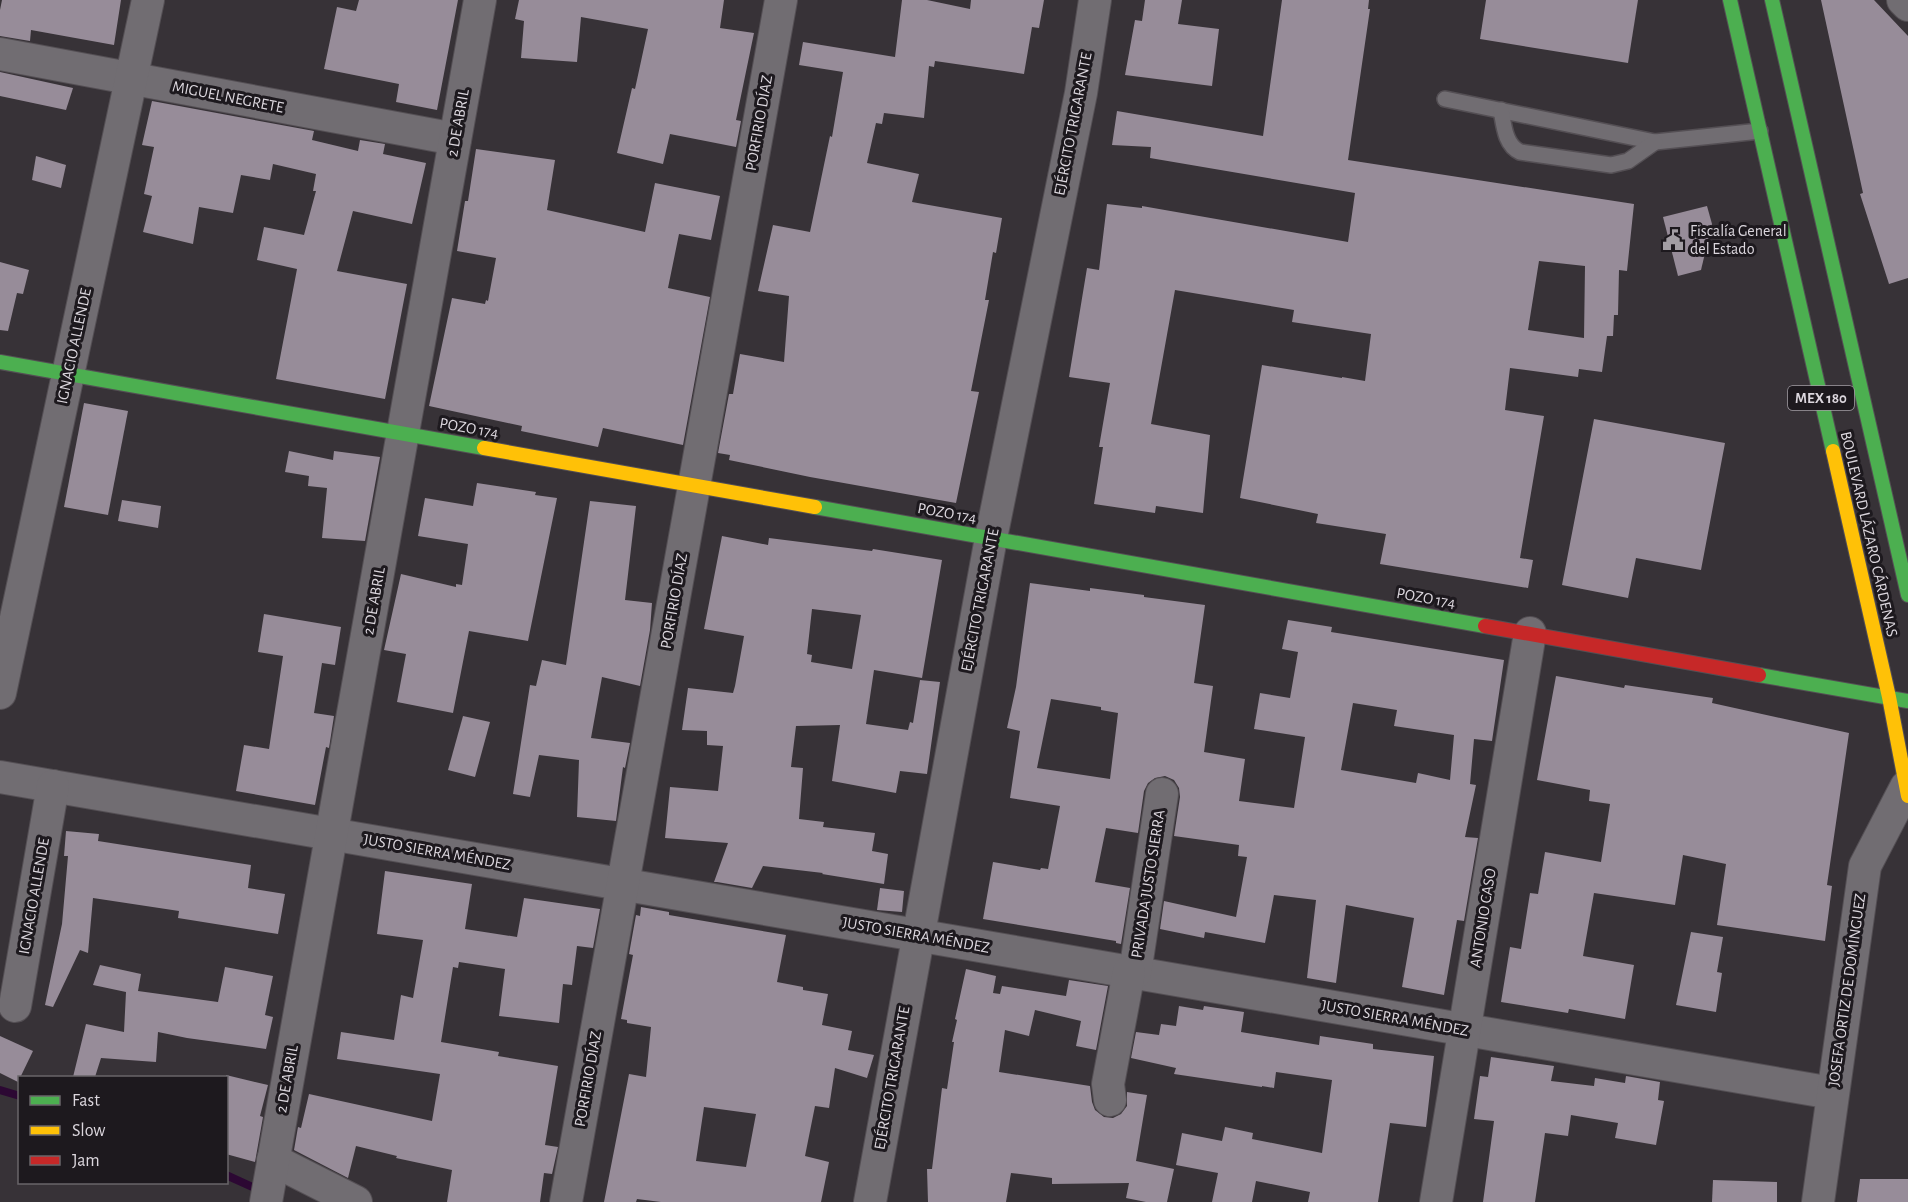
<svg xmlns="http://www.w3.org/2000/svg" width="1908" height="1202" viewBox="0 0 1908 1202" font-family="'Alegreya Sans',sans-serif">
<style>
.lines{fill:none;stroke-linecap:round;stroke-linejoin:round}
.stream{stroke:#2c0833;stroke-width:8}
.building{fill:#978c99;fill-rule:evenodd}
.lane-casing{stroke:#544f54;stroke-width:18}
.street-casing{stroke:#544f54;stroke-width:34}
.fast-casing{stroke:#544f54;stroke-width:16}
.slow-casing{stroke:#544f54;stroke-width:16}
.jam-casing{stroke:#544f54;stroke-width:16}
.lane{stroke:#716d72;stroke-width:15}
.street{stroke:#716d72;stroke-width:32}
.fast{stroke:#4caf50;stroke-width:14}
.slow{stroke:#ffc107;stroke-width:14}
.jam{stroke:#c62828;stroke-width:14}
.labels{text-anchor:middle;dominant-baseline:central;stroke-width:6;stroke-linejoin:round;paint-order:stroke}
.shield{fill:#1d191e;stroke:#a29da4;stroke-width:1.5}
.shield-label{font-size:15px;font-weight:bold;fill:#dbd6dd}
.street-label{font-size:16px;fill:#dbd6dd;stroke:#1d191e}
.poi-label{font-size:16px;fill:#dbd6dd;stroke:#1d191e;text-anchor:start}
</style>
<rect width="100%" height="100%" fill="#373237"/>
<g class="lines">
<g class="stream">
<polyline points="0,1090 20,1096"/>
<polyline points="226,1175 261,1191"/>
</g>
</g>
<g class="building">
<polygon points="2,0 121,0 114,45 31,30 30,41 0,36 0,10"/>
<polygon points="359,0 458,0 437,110 396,102 399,84 324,69 337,7 356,11"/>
<polygon points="519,0 724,0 720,28 754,33 736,120 741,121 736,147 670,134 663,164 617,153 632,88 635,89 648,29 581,17 577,62 521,58 524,21 515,19"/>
<polygon points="902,0 927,0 970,9 971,0 1044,0 1039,28 1032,27 1024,74 935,61 934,67 929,66 924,118 884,113 882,124 876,123 867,163 919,174 912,202 1002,218 996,253 993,252 985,300 989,300 971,391 979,392 956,503 810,477 729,460 730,455 718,453 729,394 733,394 740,354 784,362 789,296 758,291 773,225 810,232 830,136 832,137 843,72 799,65 803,42 895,57"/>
<polygon points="1145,0 1182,0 1178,24 1219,29 1212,86 1125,75 1135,20 1142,21"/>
<path d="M1282 0H1369L1368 9H1370L1348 160 1634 204 1627 271 1619 270 1618 315H1614L1613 336H1607L1602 372 1579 369 1578 377 1510 368 1505 410 1544 416 1520 558 1533 560 1528 588 1380 564 1386 534 1316 523 1318 514 1240 498 1262 365 1342 378V377L1365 381 1371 334 1292 322 1294 310 1175 290 1151 424 1210 435 1203 513 1156 506 1155 513 1094 504 1103 447H1099L1110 383 1069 377 1087 268 1099 270 1107 204 1142 208V206L1348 242 1355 193 1150 158 1151 147 1112 145 1117 111 1263 136ZM1539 261 1585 266 1584 338 1528 330Z"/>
<polygon points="1486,0 1638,0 1628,63 1480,39"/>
<polygon points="1821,0 1874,0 1908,36 1908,278 1889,284 1860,194 1863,193"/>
<polygon points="0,72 73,88 66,110 0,96"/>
<polygon points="152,101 314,131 312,140 358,151 360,140 385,144 383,154 426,163 412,224 353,211 337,271 407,284 385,399 276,379 297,269 257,260 264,227 304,235 316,191 313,191 316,174 273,164 270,180 241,175 233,213 199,207 193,244 143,232 152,196 144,194 154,147 142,145"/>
<polygon points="476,149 555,160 547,210 645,232 655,183 720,196 711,240 679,234 668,288 710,297 683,445 603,428 598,447 521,431 522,426 429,406 452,298 485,304 486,300 488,301 496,258 457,251 465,201 468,201"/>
<polygon points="36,156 66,165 61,188 32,180"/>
<polygon points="1707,206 1712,224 1701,270 1678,276 1663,217"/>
<polygon points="0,262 29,270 23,294 17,293 8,331 0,330"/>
<polygon points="84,403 128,411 108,515 64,507"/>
<polygon points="1594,419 1725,443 1701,570 1636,558 1628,598 1562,585"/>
<polygon points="289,451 333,460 334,451 380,457 365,541 322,538 327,488 308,486 309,476 285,472"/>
<polygon points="477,483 536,492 535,495 557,498 528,641 469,631 453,713 397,702 406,654 384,650 401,574 456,587 456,584 462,585 468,544 418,536 425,498 473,506"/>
<polygon points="122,500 161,506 158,528 118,521"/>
<polygon points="590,501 636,506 625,600 652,603 650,630 640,686 602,677 591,738 630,743 625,768 623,767 616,821 577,817 579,760 539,755 530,797 513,794 530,685 536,686 542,660 566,665"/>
<path d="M722 536 768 545 769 538 872 551 873 549 942 560 922 678 874 670 866 724 908 730 910 722 913 723 920 680 940 682 927 774 900 771 896 793 832 781 840 725 796 726 791 767 803 768 799 819 824 822 823 827 875 833 872 851 888 854 884 884 822 874 823 873 763 866 752 888 717 882H714L728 843 665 838 670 787 718 791 723 746 707 745V731L682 730 688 688 733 693 735 686 744 636 704 629ZM812 609 861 615 852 669 811 662 812 655 807 654Z"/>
<path d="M1030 583 1090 591V588L1144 595V597L1205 605 1194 683 1213 686 1204 752 1245 759 1239 801 1294 808 1305 737 1254 729 1260 693 1290 698 1298 652 1282 649 1288 620 1332 627 1331 632 1504 660 1492 741 1474 739 1470 784 1476 785 1465 837 1478 838 1464 921 1457 920 1444 995 1402 987 1414 918 1346 905 1336 983 1307 978 1316 900 1274 895 1265 943 1205 932 1204 938 1160 929 1164 901 1236 917 1247 857 1238 856 1239 845 1174 836 1180 797 1179 788 1174 780 1165 776 1155 778 1148 783 1144 791 1138 833 1106 828 1095 882 1130 888 1121 944 1116 943V941L983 919 993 862 1040 870 1041 868 1048 869 1060 806 1010 798 1020 731 1007 728 1016 687ZM1051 699 1101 707V710L1118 713 1110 779 1037 768ZM1353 703 1397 710 1394 726 1454 735 1450 780 1418 773 1416 783 1341 770Z"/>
<polygon points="264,614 341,627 335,665 322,663 314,713 334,716 329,748 326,747 315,805 236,791 244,745 269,749 283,656 258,652"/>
<polygon points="1556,676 1624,688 1625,685 1713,698 1712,703 1849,733 1827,885 1832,886 1825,941 1717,925 1726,864 1683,855 1675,905 1594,893 1583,956 1634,965 1625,1019 1569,1009 1568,1013 1501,1002 1510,947 1521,949 1530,893 1538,894 1545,852 1601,862 1610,804 1589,801 1590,790 1537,780"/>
<polygon points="463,716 490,722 475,777 448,770"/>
<polygon points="66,831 99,834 98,841 251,865 248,888 285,894 278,934 178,918 179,911 93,898 88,953 80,950 53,1007 45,1005 62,924 68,856 64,856"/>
<polygon points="385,871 472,884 465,929 517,937 524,898 600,909 593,948 577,946 572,985 563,984 559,1023 499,1016 505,969 459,962 458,968 453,967 441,1042 499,1052 498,1056 558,1066 545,1145 558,1147 552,1174 544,1173 540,1202 447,1202 452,1170 396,1158 397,1156 356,1146 348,1178 294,1150 298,1127 301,1128 309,1094 432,1121 440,1074 337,1059 341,1032 394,1040 401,995 413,998 423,940 377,934"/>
<polygon points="880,888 904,891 902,912 877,910"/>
<path d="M641 907 669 912V915L786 935 777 982 803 987V990L828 994 822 1025 852 1031 848 1050 874 1055 867 1078 835 1068 829 1108 815 1106 805 1156 829 1162 821 1202H661L637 1199 636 1202H604L629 1074 646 1077 651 1027 627 1023V1020L621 1019 633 955 629 954 636 915 640 916ZM704 1107 756 1114 746 1167 696 1161Z"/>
<polygon points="1691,932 1723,937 1717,972 1722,973 1716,1012 1676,1005"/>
<polygon points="100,965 141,974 138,991 218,1002 225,967 273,976 265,1015 273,1017 266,1049 187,1038 158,1032 156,1062 101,1058 95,1077 73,1077 86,1024 124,1032 126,992 93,985"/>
<polygon points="966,969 996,976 993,993 1000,994 1002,986 1066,996 1069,980 1108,986 1096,1050 1076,1046 1081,1021 1035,1010 1029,1036 1005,1030 999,1072 1090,1086 1092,1102 1095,1110 1104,1117 1113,1118 1121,1114 1127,1106 1127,1092 1147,1095 1136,1161 1174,1169 1167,1202 1146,1202 1126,1198 1129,1183 1052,1184 1052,1178 1011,1173 1006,1202 928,1202 927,1169 932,1169 942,1088 947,1089 954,1042 952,1042 957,1020 955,1019"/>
<polygon points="1179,1006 1203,1010 1204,1006 1244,1012 1241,1032 1319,1045 1320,1036 1373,1044 1373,1049 1434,1056 1426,1127 1390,1123 1378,1202 1308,1202 1310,1192 1256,1181 1252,1202 1212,1202 1218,1173 1176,1165 1182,1133 1222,1141 1225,1127 1253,1133 1252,1139 1322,1153 1332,1080 1276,1072 1274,1088 1262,1086 1262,1087 1174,1074 1176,1068 1131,1058 1136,1032 1159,1035 1161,1024 1176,1026"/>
<polygon points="0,1036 33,1051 18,1082 0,1073"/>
<polygon points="1491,1057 1554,1066 1551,1081 1594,1086 1595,1078 1625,1083 1626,1076 1660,1082 1658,1100 1664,1101 1656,1145 1615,1138 1618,1123 1571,1115 1568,1136 1545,1133 1535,1202 1483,1202 1494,1121 1474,1119 1480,1076 1488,1077"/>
<polygon points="226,1075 268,1085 260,1116 263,1117 255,1162 226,1154"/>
<polygon points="1860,1179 1908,1179 1908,1202 1857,1202"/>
<polygon points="1713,1180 1777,1182 1777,1202 1712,1202"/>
</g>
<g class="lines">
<defs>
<g id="lane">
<polyline points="1445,99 1655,142 1760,131"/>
<path d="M1501 110C1504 126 1505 145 1520 152L1611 165 1628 161 1655 142"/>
</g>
<g id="street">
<polyline points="1903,0 1908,5"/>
<polyline points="0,54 455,139"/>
<polyline points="0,693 148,0"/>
<polyline points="0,777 1832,1093"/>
<polyline points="1135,973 1162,794"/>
<polyline points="15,1006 53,786"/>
<polyline points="1110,1100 1108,1084 1129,972"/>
<polyline points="273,1160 356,1202"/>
<polyline points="266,1202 480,0"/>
<polyline points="566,1202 781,0"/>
<polyline points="870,1202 991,538 1081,93 1095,0"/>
<polyline points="1436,1202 1530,633"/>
<polyline points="1818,1202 1865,866 1906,787"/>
</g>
<g id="fast">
<polyline points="1730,0 1833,451"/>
<polyline points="1772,0 1908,595"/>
<polyline points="0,362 484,448"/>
<polyline points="815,507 1485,626"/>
<polyline points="1759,675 1908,701"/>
</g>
<g id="slow">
<polyline points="484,448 815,507"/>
<polyline points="1833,451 1889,697 1908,796"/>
</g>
<polyline id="jam" points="1485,626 1759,675"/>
</defs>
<use href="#lane" class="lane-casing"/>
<use href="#street" class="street-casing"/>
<use href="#fast" class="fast-casing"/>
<use href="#slow" class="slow-casing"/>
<use href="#jam" class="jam-casing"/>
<use href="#lane" class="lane"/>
<use href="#street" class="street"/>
<use href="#fast" class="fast"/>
<use href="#slow" class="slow"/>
<use href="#jam" class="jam"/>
</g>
<defs>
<symbol id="civic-bare" viewBox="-9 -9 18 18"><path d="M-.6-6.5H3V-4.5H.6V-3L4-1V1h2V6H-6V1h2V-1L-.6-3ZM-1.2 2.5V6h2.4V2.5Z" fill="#a29da3" stroke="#1d191e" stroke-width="2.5" paint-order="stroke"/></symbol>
</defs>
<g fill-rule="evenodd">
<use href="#civic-bare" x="1658" y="225" width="30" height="30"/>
</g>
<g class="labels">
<rect class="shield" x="1788" y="386" width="66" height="24" rx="4.5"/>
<g class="shield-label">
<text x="1821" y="398">MEX 180</text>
</g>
<g class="street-label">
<text transform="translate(228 97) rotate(11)">MIGUEL NEGRETE</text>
<text transform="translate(458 123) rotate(-80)">2 DE ABRIL</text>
<text transform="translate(759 123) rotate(-80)">PORFIRIO DÍAZ</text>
<text transform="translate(1073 124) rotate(-79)">EJÉRCITO TRIGARANTE</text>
<text transform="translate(74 346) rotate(-78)">IGNACIO ALLENDE</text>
<text transform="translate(469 428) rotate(10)">POZO 174</text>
<text transform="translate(947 513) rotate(10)">POZO 174</text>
<text transform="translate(1869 534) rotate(77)">BOULEVARD LÁZARO CÁRDENAS</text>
<text transform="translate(1426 598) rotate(10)">POZO 174</text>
<text transform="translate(980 600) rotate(-79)">EJÉRCITO TRIGARANTE</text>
<text transform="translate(374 601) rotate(-80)">2 DE ABRIL</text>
<text transform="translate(674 601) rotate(-80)">PORFIRIO DÍAZ</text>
<text transform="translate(437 852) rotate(10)">JUSTO SIERRA MÉNDEZ</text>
<text transform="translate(1148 884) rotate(-81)">PRIVADA JUSTO SIERRA</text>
<text transform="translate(34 896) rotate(-80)">IGNACIO ALLENDE</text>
<text transform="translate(1483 918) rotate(-81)">ANTONIO CASO</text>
<text transform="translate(916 935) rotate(10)">JUSTO SIERRA MÉNDEZ</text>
<text transform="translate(1847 990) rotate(-82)">JOSEFA ORTIZ DE DOMÍNGUEZ</text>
<text transform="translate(1395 1018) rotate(10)">JUSTO SIERRA MÉNDEZ</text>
<text transform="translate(892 1078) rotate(-80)">EJÉRCITO TRIGARANTE</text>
<text transform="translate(287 1079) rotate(-80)">2 DE ABRIL</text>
<text transform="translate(588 1079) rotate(-80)">PORFIRIO DÍAZ</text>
</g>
<g class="poi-label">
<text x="1690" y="231">Fiscalía General<tspan x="1690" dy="18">del Estado</tspan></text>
</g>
</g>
<rect x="18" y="1076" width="210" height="108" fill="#1d191e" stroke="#69656a" stroke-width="1.5"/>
<rect x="30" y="1096" width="30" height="9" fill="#4caf50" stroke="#69656a" stroke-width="1.5"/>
<text x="72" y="1106" font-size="18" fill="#dbd6dd">Fast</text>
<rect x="30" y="1126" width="30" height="9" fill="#ffc107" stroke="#69656a" stroke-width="1.5"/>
<text x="72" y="1136" font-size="18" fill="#dbd6dd">Slow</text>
<rect x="30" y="1156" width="30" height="9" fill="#c62828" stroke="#69656a" stroke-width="1.5"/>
<text x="72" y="1166" font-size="18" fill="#dbd6dd">Jam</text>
</svg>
